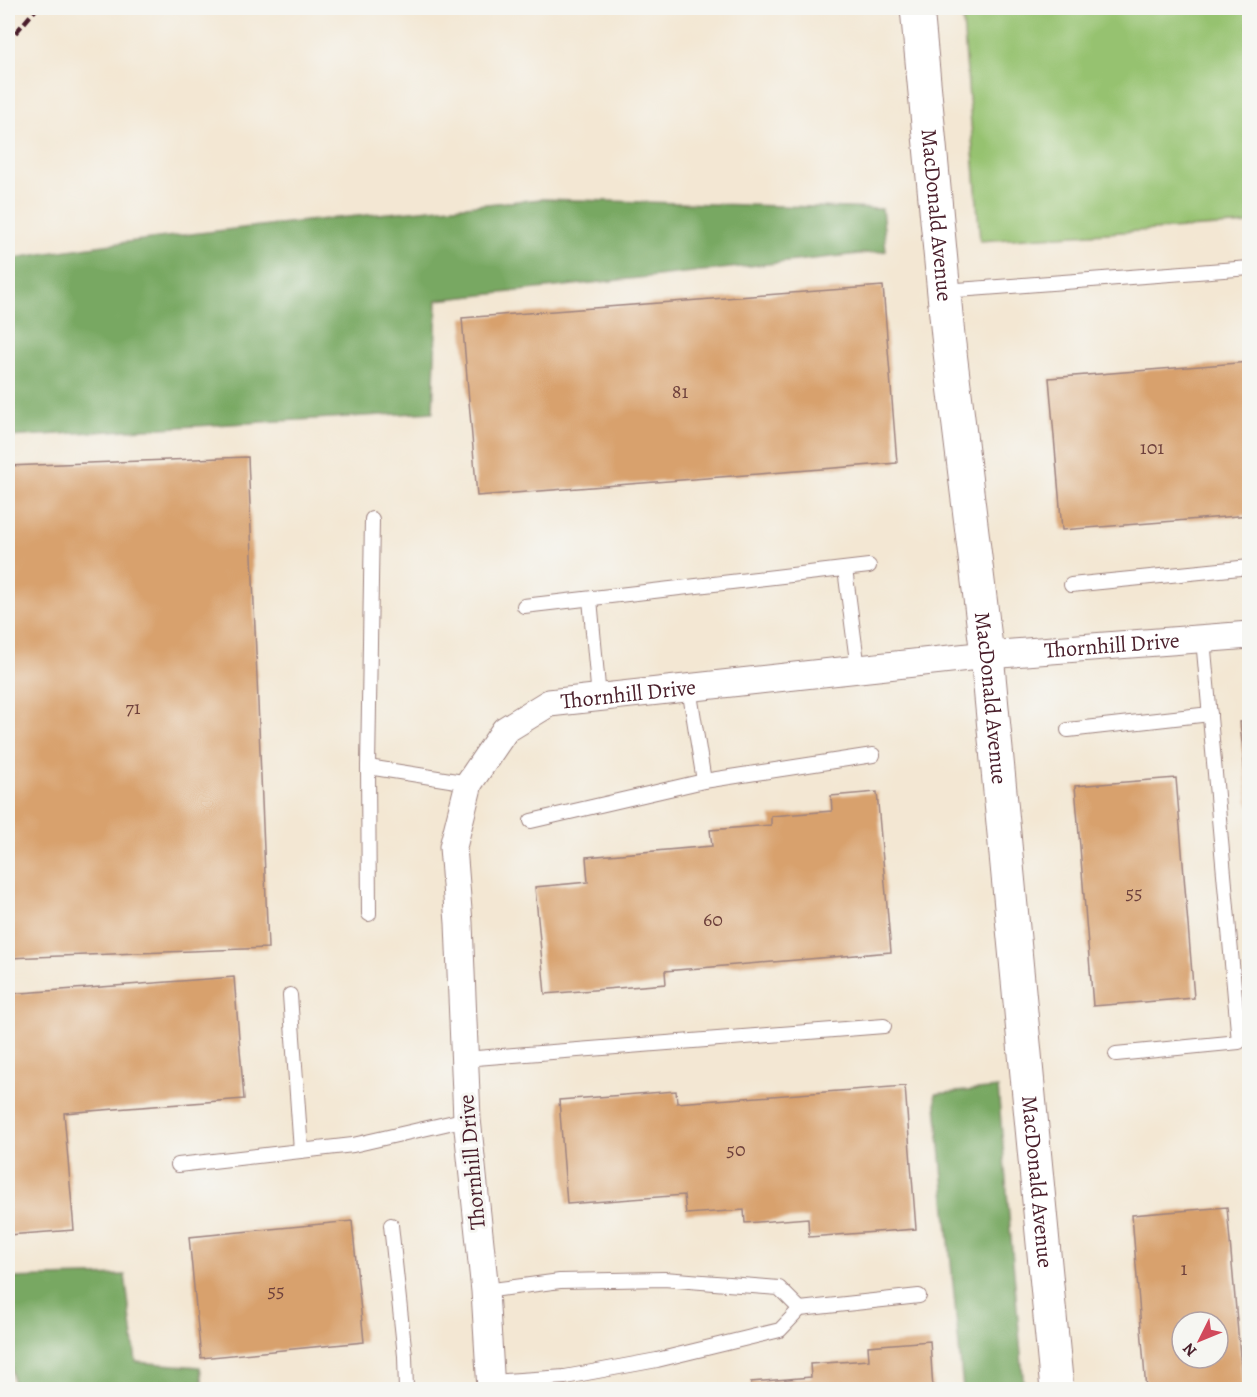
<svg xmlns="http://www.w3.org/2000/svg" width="1257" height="1397" viewBox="0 0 1257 1397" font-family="Alegreya,serif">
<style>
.green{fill:#96c270;stroke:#70704e;stroke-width:1.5}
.forest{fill:#78a862;stroke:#616446;stroke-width:1.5}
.building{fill:#d8a16d;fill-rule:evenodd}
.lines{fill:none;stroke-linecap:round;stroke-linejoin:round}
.service-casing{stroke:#9e837f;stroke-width:16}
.minor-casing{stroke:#9e837f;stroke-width:29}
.tertiary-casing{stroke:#9e837f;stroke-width:35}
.service{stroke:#fff;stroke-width:14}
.minor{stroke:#fff;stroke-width:27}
.tertiary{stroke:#fff;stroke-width:33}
.rail{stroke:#4a1f2b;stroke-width:4.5;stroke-dasharray:9 4.5;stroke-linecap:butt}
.labels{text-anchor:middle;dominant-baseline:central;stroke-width:6;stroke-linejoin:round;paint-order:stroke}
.number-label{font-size:20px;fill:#6e403c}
.street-label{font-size:22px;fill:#4a1f2b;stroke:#f6f6f2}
</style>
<rect width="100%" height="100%" fill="#f6f6f2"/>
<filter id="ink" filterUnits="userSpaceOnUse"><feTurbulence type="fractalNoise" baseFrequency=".0167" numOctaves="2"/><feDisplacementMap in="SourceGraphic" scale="12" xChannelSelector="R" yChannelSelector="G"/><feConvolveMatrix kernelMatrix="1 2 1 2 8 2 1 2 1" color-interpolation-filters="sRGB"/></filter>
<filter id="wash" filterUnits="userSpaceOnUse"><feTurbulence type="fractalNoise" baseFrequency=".008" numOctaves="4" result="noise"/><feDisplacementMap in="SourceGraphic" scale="24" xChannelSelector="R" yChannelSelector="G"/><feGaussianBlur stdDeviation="1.35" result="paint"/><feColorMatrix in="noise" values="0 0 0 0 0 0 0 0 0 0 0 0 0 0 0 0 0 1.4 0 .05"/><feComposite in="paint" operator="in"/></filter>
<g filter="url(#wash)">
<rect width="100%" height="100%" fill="#f3e7d3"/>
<polygon class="green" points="962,8 1249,8 1249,224 980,241"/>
<g class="forest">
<path d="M542 199 882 209 886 251 437 300 433 412 8 437V259C185 231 363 215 542 199Z"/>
<polygon points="998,1088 1024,1389 963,1389 935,1094"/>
<polygon points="125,1275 136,1362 200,1367 204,1389 14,1389 8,1337 8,1278"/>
</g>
<g id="blocks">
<g class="building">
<polygon points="883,286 897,463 477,496 462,318"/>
<polygon points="1250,362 1250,515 1062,530 1049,378"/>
<polygon points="248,457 268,948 8,958 8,466"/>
<polygon points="1250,721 1250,806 1248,806 1240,722"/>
<polygon points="1176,778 1194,998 1093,1006 1075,786"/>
<polygon points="877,792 891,952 665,971 666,984 545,994 535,887 588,882 586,857 712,846 710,830 771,825 771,816 832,811 831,796"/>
<polygon points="234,977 244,1099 64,1113 74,1230 8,1235 8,994"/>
<polygon points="905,1086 916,1229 809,1237 808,1218 745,1223 744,1210 686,1214 684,1195 567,1204 559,1100 676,1091 677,1103"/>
<path d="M1227 1207 1243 1390H1146L1132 1215ZM1182 1322H1218V1358H1182Z"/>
<polygon points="352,1221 364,1342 201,1358 189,1237"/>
<polygon points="930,1341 933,1390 752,1390 751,1382 811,1377 810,1364 869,1360 868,1346"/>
</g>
</g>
</g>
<g filter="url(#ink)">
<use href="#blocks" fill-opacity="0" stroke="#9e837f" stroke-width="1.5"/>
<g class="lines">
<defs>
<g id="service">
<polyline points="944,291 1250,268"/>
<polyline points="845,569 858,669"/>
<polyline points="1071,585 1250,567"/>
<polyline points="590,599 599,698"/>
<polyline points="524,606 869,566"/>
<polyline points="689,688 704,781"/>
<polyline points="1068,730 1210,714"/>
<polyline points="368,767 469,783"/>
<polyline points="531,821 704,781 873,755"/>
<polyline points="369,914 368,767 372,519"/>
<polyline points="290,995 301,1151"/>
<polyline points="1116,1054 1239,1042 1203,639"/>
<polyline points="464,1059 884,1026"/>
<polyline points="178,1165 353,1145 467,1119"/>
<polyline points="391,1225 405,1356 406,1390"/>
<polyline points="485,1291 560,1281 664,1279 779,1288 800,1309"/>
<polyline points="491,1382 565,1377 657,1360 780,1330 800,1309 919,1296"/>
</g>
<g id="minor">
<path id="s1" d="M491 1390 485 1291 467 1119 459 923 453 847 469 783 505 730 549 703 987 655 1250 635"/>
</g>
<g id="tertiary">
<path id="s2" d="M917 8 948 336 987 655 1057 1390"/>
</g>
</defs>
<use href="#service" class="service-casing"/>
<use href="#minor" class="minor-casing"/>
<use href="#tertiary" class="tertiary-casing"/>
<use href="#service" class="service"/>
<use href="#minor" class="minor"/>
<use href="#tertiary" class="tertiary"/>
<g class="rail">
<polyline points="8,12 11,8"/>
<polyline points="8,44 12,37 37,8"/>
</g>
</g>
</g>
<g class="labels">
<g class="number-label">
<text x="680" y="391">81</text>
<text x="1152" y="447">101</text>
<text x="133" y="707">71</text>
<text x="1134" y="892">55</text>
<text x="713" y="919">60</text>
<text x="736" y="1149">50</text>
<text x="1184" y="1268">1</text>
<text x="276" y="1290">55</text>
</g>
<g class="street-label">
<text stroke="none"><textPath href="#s2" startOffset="208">MacDonald Avenue</textPath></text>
<text stroke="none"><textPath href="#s1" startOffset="1292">Thornhill Drive</textPath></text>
<text stroke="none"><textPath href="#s1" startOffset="806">Thornhill Drive</textPath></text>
<text stroke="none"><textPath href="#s2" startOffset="694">MacDonald Avenue</textPath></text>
<text transform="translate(472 1162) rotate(-95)">Thornhill Drive</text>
<text stroke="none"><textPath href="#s2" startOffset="1180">MacDonald Avenue</textPath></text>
</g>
</g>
<rect width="1257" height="1397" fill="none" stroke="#f6f6f2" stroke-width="30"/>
<g transform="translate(1200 1340) rotate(227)"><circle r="28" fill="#f6f6f2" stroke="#b1a0a2" stroke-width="1.5"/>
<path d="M0-4.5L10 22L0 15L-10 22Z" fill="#d1495b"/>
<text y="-9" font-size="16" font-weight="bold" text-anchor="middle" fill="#4a1f2b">N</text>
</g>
</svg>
